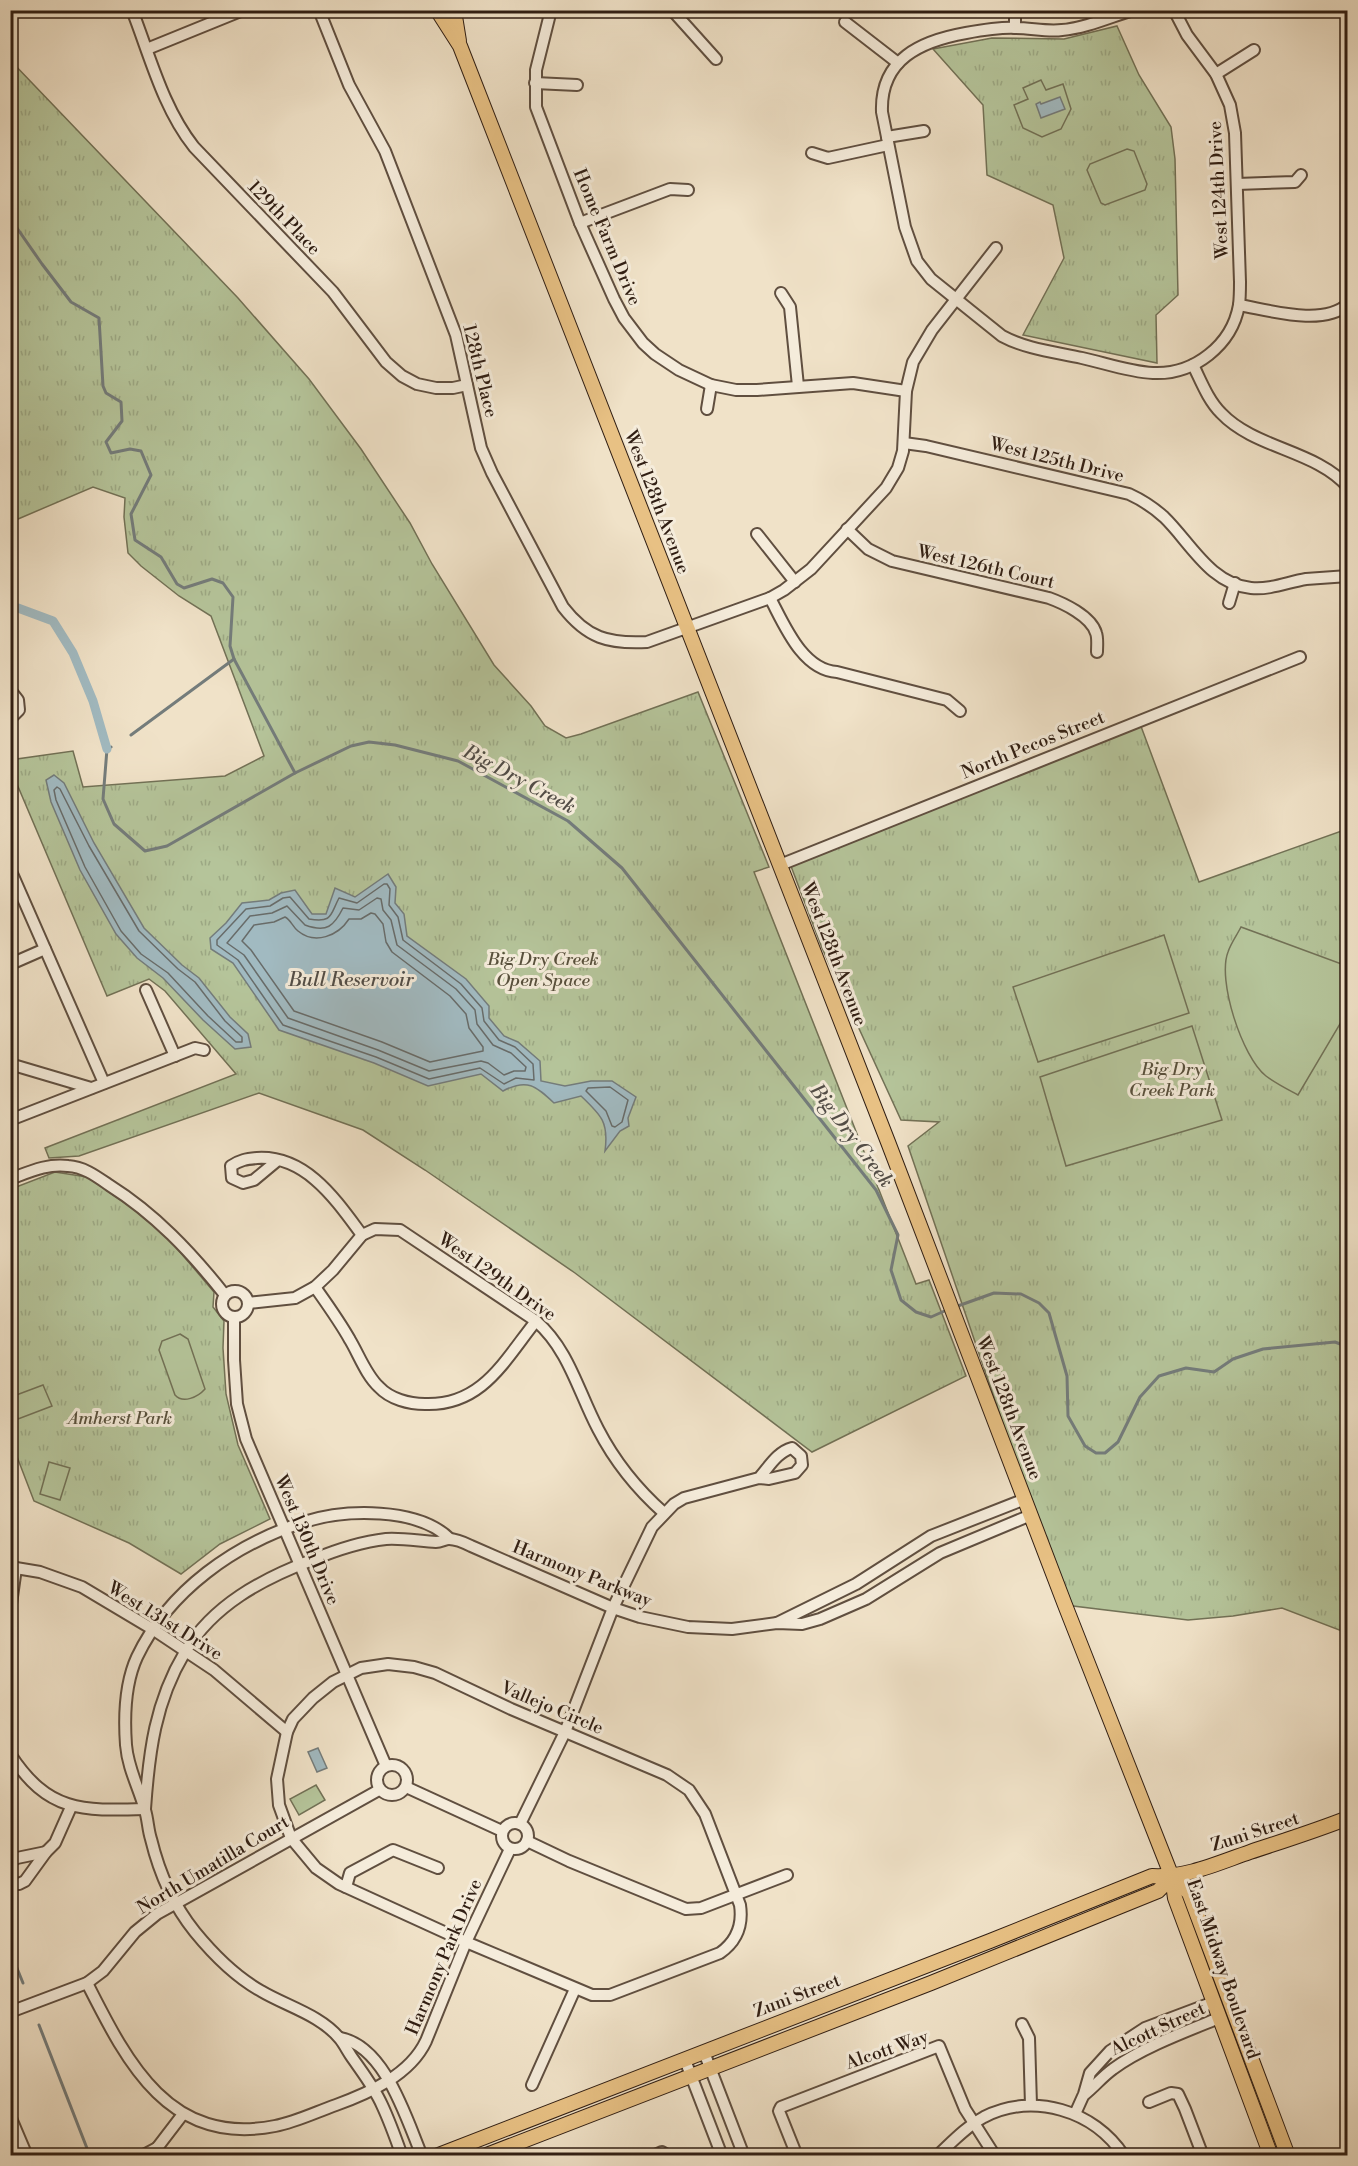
<svg xmlns="http://www.w3.org/2000/svg" width="1358" height="2166" viewBox="0 0 1358 2166" font-family="'Libre Bodoni',serif">
<style>
.park{fill:url(#park-tufts);stroke:#727156;stroke-width:1.5}
.pitch{fill:#b5c49a;stroke:#727156;stroke-width:1.5}
.water{fill:#a1bac1;stroke:#747c7b;stroke-width:1.5}
.lines{fill:none;stroke-linecap:round;stroke-linejoin:round}
.shore{stroke:#686c6a;stroke-width:1.5}
.stream{stroke:#747c7b;stroke-width:3}
.canal{stroke:#a1bac1;stroke-width:9}
.minor-casing{stroke:#604f40;stroke-width:14}
.major-casing{stroke:#301e13;stroke-width:16}
.minor{stroke:#f5ecdb;stroke-width:10}
.major{stroke:#e8c184;stroke-width:14}
.labels{text-anchor:middle;dominant-baseline:central;stroke-width:6;stroke-linejoin:round;paint-order:stroke}
.street-label{font-size:18px;fill:#301e13;stroke:#f5ecdb}
.park-label{font-size:18px;font-style:italic;fill:#58503c;stroke:#f5ecdb}
.water-label{font-size:20px;font-style:italic;fill:#524d47;stroke:#f5ecdb}
</style>
<defs>
<pattern id="park-tufts" width="24" height="20" patternUnits="userSpaceOnUse" patternTransform="scale(1.5)"><rect width="24" height="20" fill="#b5c49a"/><path d="M3 7l-1-3M5 7V3M7 7l1-3M15 17l-1-3M17 17v-4M19 17l1-3" fill="none" stroke="#9ca884"/></pattern>
</defs>
<rect width="100%" height="100%" fill="#f0e2c8"/>
<filter id="stains"><feTurbulence type="fractalNoise" baseFrequency=".00333" numOctaves="4"/><feColorMatrix values="0 0 0 0 .2 0 0 0 0 .09 0 0 0 0 .02 0 0 0 .5 -.17"/></filter>
<radialGradient id="worn" r=".72"><stop offset=".6" stop-color="#630" stop-opacity="0"/><stop offset="1" stop-color="#630" stop-opacity=".3"/></radialGradient>
<g class="park">
<polygon points="1117,26 1139,75 1171,127 1175,159 1178,295 1156,315 1157,363 1023,335 1064,258 1053,205 987,175 983,105 933,49 992,38 1064,39"/>
<polygon points="11,61 238,298 309,379 361,449 410,523 432,564 494,665 531,706 545,726 566,738 581,734 698,692 769,867 754,872 916,1284 929,1280 966,1376 812,1452 575,1273 425,1170 363,1130 259,1093 79,1156 49,1158 45,1148 236,1074 165,991 149,979 107,996 11,770 10,760 73,751 83,787 225,776 264,756 211,616 179,596 141,566 128,553 124,517 125,498 93,487 11,522"/>
<polygon points="1139,721 1199,882 1347,829 1347,1633 1282,1608 1233,1616 1188,1620 1065,1605 908,1146 939,1122 901,1120 822,948 789,861"/>
<polygon points="55,1172 87,1177 158,1226 214,1292 213,1307 224,1321 223,1348 226,1394 238,1445 270,1519 220,1544 181,1574 129,1543 34,1501 11,1441 11,1189"/>
</g>
<g class="pitch">
<polygon points="1041,80 1046,90 1063,84 1071,109 1061,129 1042,137 1023,128 1014,105 1028,99 1023,88"/>
<polygon points="1127,149 1134,151 1147,184 1145,190 1105,205 1101,203 1087,170 1090,164"/>
<path d="M1241 927 1347 966V1012L1298 1095C1287 1089 1275 1083 1266 1076 1242 1057 1217 980 1228 952 1231 943 1237 935 1241 927Z"/>
<polygon points="1164,935 1189,1013 1038,1062 1013,987"/>
<polygon points="1192,1026 1222,1120 1066,1166 1040,1077"/>
<path d="M180 1334 188 1339 205 1389C198 1397 183 1404 175 1395L159 1350 162 1341Z"/>
<polygon points="43,1385 52,1406 18,1419 11,1397"/>
<polygon points="49,1462 70,1468 60,1500 40,1494"/>
<polygon points="316,1785 325,1800 299,1815 290,1799"/>
</g>
<g class="water">
<polygon points="1060,97 1065,109 1041,118 1036,104 1040,102 1041,104"/>
<polygon points="54,775 64,783 94,843 144,928 182,965 199,978 230,1017 248,1034 251,1047 235,1049 203,1020 163,978 137,958 116,934 80,870 51,802 46,780"/>
<path d="M388 874 396 887 395 903 404 914 407 936 466 979 489 1006V1018L504 1036 518 1042 540 1061 541 1081 565 1086 591 1081H612L636 1097 628 1118 629 1126 620 1131 605 1151C609 1122 601 1115 581 1096L554 1103C536 1086 527 1078 503 1091L481 1074 428 1086 374 1063 279 1030 233 963 211 949 210 938 226 923 242 903 269 900 281 893 295 890 312 914H326L335 888 355 897Z"/>
<polygon points="318,1748 327,1768 317,1772 308,1752"/>
</g>
<g class="lines">
<g class="shore">
<polygon points="57,787 60,789 89,846 139,931 178,969 195,982 225,1021 242,1037 242,1042 236,1042 208,1016 168,973 141,954 121,931 85,867 56,800 54,790"/>
<path d="M384 884H387L390 889 389 905 398 917 403 940 461 984 482 1008 484 1021 499 1040 515 1047 533 1064 534 1080 516 1078 504 1084 480 1068 429 1079 376 1057 283 1025 238 960 217 945V940L246 909 270 906 283 898 290 897 309 919C333 923 330 915 339 898L357 903Z"/>
<path d="M377 898 381 899 383 910 391 920 397 945 456 989 475 1010 477 1024 493 1045 511 1053 526 1067 525 1071H514L504 1075 488 1063 481 1061 429 1071 378 1050 288 1018 244 955 227 943 250 916 272 913 287 906 305 925C327 933 334 926 343 908L359 910Z"/>
<path d="M371 913 375 914 383 924 386 942 392 952 450 996 466 1014 469 1028 483 1047V1051L430 1062 382 1042 294 1011 251 950 242 941 254 925 274 922 285 917C291 920 292 926 298 931 315 945 338 936 349 919H361Z"/>
<polygon points="610,1087 628,1100 622,1122 615,1127 612,1126 606,1111 586,1091 588,1088"/>
</g>
<g class="stream">
<polyline points="10,218 42,264 71,302 99,318 103,386 106,393 121,402 122,421 106,442 111,453 130,449 141,451 151,475 131,514 135,540 161,557 177,584 184,588 212,579 223,583 233,597 230,646 234,659 131,735"/>
<polyline points="234,659 295,773"/>
<polyline points="111,747 107,749 103,799 114,824 145,851 167,846 295,773 351,746 369,742 395,745 458,761 568,821 622,868 876,1190 898,1235 891,1270 901,1300 916,1312 931,1317 949,1309"/>
<polyline points="955,1307 994,1293 1021,1294 1039,1303 1049,1313 1067,1376 1068,1416 1085,1446 1096,1453 1105,1453 1118,1442 1140,1397 1159,1376 1186,1368 1214,1372 1233,1359 1263,1349 1335,1342 1348,1347"/>
<polyline points="1348,1402 1345,1415 1348,1431"/>
<polyline points="10,1951 23,1983"/>
<polyline points="39,2025 90,2156"/>
</g>
<polyline class="canal" points="10,609 18,608 53,621 73,653 93,701 107,749"/>
<defs>
<g id="minor">
<path d="M132 10C150 56 163 108 194 147L333 292 386 362 402 376 417 384 436 388H453L467 385"/>
<path d="M319 10 349 85 385 151 456 335 481 448 492 473 563 607C587 638 608 644 647 642L770 598 784 590 811 569 886 488 898 468 903 451 906 391 913 362 932 330 996 248"/>
<polyline points="551,10 536,70 536,107 580,223 614,299 624,318 643,343 655,354 679,370 711,385 736,390 757,390 853,383 906,391"/>
<polyline points="672,10 716,59"/>
<polyline points="1015,10 1015,28"/>
<path d="M1133 10C1110 17 1086 28 1062 30 1047 32 1031 28 1016 28 1000 27 983 30 966 33 921 41 880 59 882 112L905 227 917 261 931 279 1002 336C1026 349 1055 352 1082 358 1105 363 1129 372 1153 373 1194 375 1232 345 1239 305 1240 297 1240 289 1240 282L1235 133 1230 105 1216 74 1187 35 1174 10"/>
<polyline points="845,22 898,63"/>
<polyline points="147,49 243,10"/>
<polyline points="1216,74 1254,50"/>
<polyline points="535,83 577,85"/>
<polyline points="887,137 924,131"/>
<polyline points="812,153 828,158 888,145"/>
<polyline points="1237,184 1295,182 1301,175"/>
<polyline points="580,223 670,189 688,190"/>
<polyline points="781,293 790,307 798,386"/>
<path d="M1239 305C1269 310 1323 327 1348 304"/>
<path d="M1193 365C1201 381 1208 400 1221 413 1255 449 1316 450 1348 487"/>
<polyline points="707,409 711,385"/>
<path d="M904 443 926 446 1129 494C1142 500 1153 507 1164 517 1190 542 1210 584 1251 588 1270 590 1288 582 1306 579 1320 578 1334 577 1348 576"/>
<path d="M847 529 868 549 892 561 1049 598C1063 603 1091 616 1096 633 1098 638 1097 646 1097 652"/>
<polyline points="757,534 795,582"/>
<path d="M770 598C784 624 802 670 837 672L947 700 960 711"/>
<polyline points="1229,603 1235,583"/>
<polyline points="10,719 19,710 18,700 11,691"/>
<polyline points="780,865 1300,657"/>
<polyline points="10,869 104,1083"/>
<polyline points="13,963 45,949"/>
<polyline points="146,990 175,1056"/>
<polyline points="10,1064 91,1088"/>
<polyline points="10,1120 195,1048 204,1050"/>
<path d="M278 1160 254 1180 243 1183 232 1178 231 1166C240 1160 246 1159 257 1158 306 1155 336 1200 362 1235"/>
<path d="M10 1179C29 1172 48 1163 68 1166 84 1167 96 1176 109 1185 155 1214 191 1252 225 1295"/>
<path d="M315 1287C327 1304 340 1322 350 1340 359 1355 366 1375 379 1387 390 1399 409 1404 425 1404 482 1406 504 1361 536 1321"/>
<circle cx="235" cy="1304" r="13"/>
<path d="M248 1303 295 1298 315 1287 333 1270 362 1235 375 1229 400 1230 536 1321C569 1350 578 1391 598 1429 614 1460 638 1490 664 1513"/>
<polyline points="234,1317 234,1360 237,1404 246,1439 386,1766"/>
<polyline points="10,1567 40,1572 82,1587 154,1630 214,1670 287,1732"/>
<polyline points="10,1611 16,1568"/>
<polyline points="777,1623 856,1584 931,1536 1025,1499"/>
<path d="M388 1664 414 1667 435 1673 511 1709 667 1775 689 1790 705 1814 740 1905C743 1925 737 1941 720 1953L610 1995H592L466 1942 339 1884 316 1868 291 1838 279 1805 277 1779 287 1732 293 1719 313 1698 333 1682 361 1668Z"/>
<path d="M10 1754C48 1812 81 1811 145 1809"/>
<circle cx="392" cy="1780" r="15"/>
<polyline points="406,1787 502,1831"/>
<path d="M145 1809C149 1752 155 1702 185 1652 213 1605 262 1579 312 1560 336 1550 359 1542 386 1539 403 1538 419 1541 436 1542 441 1542 445 1539 449 1539 456 1539 465 1543 471 1546L613 1608 640 1617 688 1627 732 1629 777 1623 802 1624 820 1619 866 1599 940 1553 1031 1515"/>
<circle cx="515" cy="1836" r="13"/>
<path d="M520 1824 565 1732 613 1608 652 1527 674 1504 684 1498 759 1478 769 1479 795 1473 802 1465 801 1456 792 1448C777 1452 769 1467 759 1478"/>
<polyline points="527,1841 569,1861 686,1909 701,1908 787,1875"/>
<polyline points="10,1862 17,1858 46,1852"/>
<polyline points="10,1883 19,1884 25,1881 46,1852 55,1843 71,1807"/>
<polyline points="346,1887 350,1873 393,1850 438,1868"/>
<path d="M87 1983C127 2062 169 2147 275 2126 296 2122 316 2112 336 2105 369 2093 410 2075 426 2041L466 1942 510 1849"/>
<polyline points="10,2012 87,1983 103,1971 135,1932 157,1914 379,1790"/>
<polyline points="1022,2024 1029,2038 1031,2105"/>
<path d="M340 2038C385 2046 406 2118 422 2156"/>
<polyline points="704,2052 744,2156"/>
<polyline points="685,2060 722,2156"/>
<polyline points="532,2085 575,1989"/>
<path d="M1085 2094C1095 2086 1103 2076 1113 2069 1141 2048 1187 2031 1219 2018"/>
<polyline points="1149,2102 1171,2093 1178,2094 1185,2109 1203,2156"/>
<polyline points="1075,2114 1084,2094 1090,2073 1110,2051 1145,2028 1214,2002"/>
<polyline points="10,2116 27,2156"/>
<polyline points="142,2156 157,2148"/>
<polyline points="155,2156 157,2148 183,2114"/>
<path d="M402 2156C396 2139 390 2122 382 2105 374 2087 362 2072 351 2056 347 2050 344 2044 340 2039 321 2015 286 2006 261 1991 236 1977 213 1954 195 1932 174 1906 159 1872 151 1839 148 1830 148 1820 145 1810 139 1788 128 1769 126 1745 124 1717 125 1683 137 1657 169 1590 235 1544 304 1522 345 1509 418 1507 450 1539"/>
<polyline points="653,2156 662,2152 669,2156"/>
<polyline points="797,2156 779,2111 781,2107 939,2046 965,2109 995,2156"/>
<path d="M937 2156C952 2142 966 2127 984 2117 1033 2092 1094 2110 1124 2156"/>
</g>
<g id="major">
<polyline points="437,10 460,46 888,1142 1065,1605 1172,1877 1175,1898 1271,2156"/>
<polyline points="454,10 459,41"/>
<polyline points="1172,1877 1189,1893 1288,2156"/>
<path d="M436 2156 990 1941 1152 1876C1186 1878 1218 1863 1250 1852 1283 1841 1315 1831 1348 1818"/>
<polyline points="484,2156 931,1983 1158,1891 1172,1877"/>
</g>
</defs>
<use href="#minor" class="minor-casing"/>
<use href="#major" class="major-casing"/>
<use href="#minor" class="minor"/>
<use href="#major" class="major"/>
</g>
<g class="labels">
<g class="street-label">
<text transform="translate(1219 190) rotate(-93)">West 124th Drive</text>
<text transform="translate(284 218) rotate(46)">129th Place</text>
<text transform="translate(607 237) rotate(67)">Home Farm Drive</text>
<text transform="translate(480 371) rotate(76)">128th Place</text>
<text transform="translate(1057 460) rotate(14)">West 125th Drive</text>
<text transform="translate(657 502) rotate(69)">West 128th Avenue</text>
<text transform="translate(986 567) rotate(13)">West 126th Court</text>
<text transform="translate(1033 745) rotate(-22)">North Pecos Street</text>
<text transform="translate(834 954) rotate(69)">West 128th Avenue</text>
<text transform="translate(497 1277) rotate(35)">West 129th Drive</text>
<text transform="translate(1009 1408) rotate(69)">West 128th Avenue</text>
<text transform="translate(307 1540) rotate(67)">West 130th Drive</text>
<text transform="translate(582 1574) rotate(22)">Harmony Parkway</text>
<text transform="translate(165 1621) rotate(32)">West 131st Drive</text>
<text transform="translate(552 1708) rotate(23)">Vallejo Circle</text>
<text transform="translate(1255 1832) rotate(-18)">Zuni Street</text>
<text transform="translate(213 1865) rotate(-31)">North Umatilla Court</text>
<text transform="translate(444 1957) rotate(-67)">Harmony Park Drive</text>
<text transform="translate(1223 1969) rotate(71)">East Midway Boulevard</text>
<text transform="translate(797 1996) rotate(-21)">Zuni Street</text>
<text transform="translate(1158 2029) rotate(-25)">Alcott Street</text>
<text transform="translate(887 2050) rotate(-19)">Alcott Way</text>
</g>
<g class="park-label">
<text x="543" y="959">Big Dry Creek<tspan x="543" dy="21">Open Space</tspan></text>
<text x="1172" y="1069">Big Dry<tspan x="1172" dy="21">Creek Park</tspan></text>
<text x="120" y="1418">Amherst Park</text>
</g>
<g class="water-label">
<text transform="translate(519 780) rotate(28)">Big Dry Creek</text>
<text x="351" y="980">Bull Reservoir</text>
<text transform="translate(851 1136) rotate(53)">Big Dry Creek</text>
</g>
</g>
<rect width="1358" height="2166" fill="none" stroke="#f0e2c8" stroke-width="36"/>
<rect x="12" y="12" width="1334" height="2142" fill="none" stroke="#301e13" stroke-width="3"/>
<rect x="18" y="18" width="1322" height="2130" fill="none" stroke="#301e13" stroke-width="1.5"/>
<rect width="100%" height="100%" filter="url(#stains)"/>
<rect width="100%" height="100%" fill="url(#worn)"/>
</svg>
